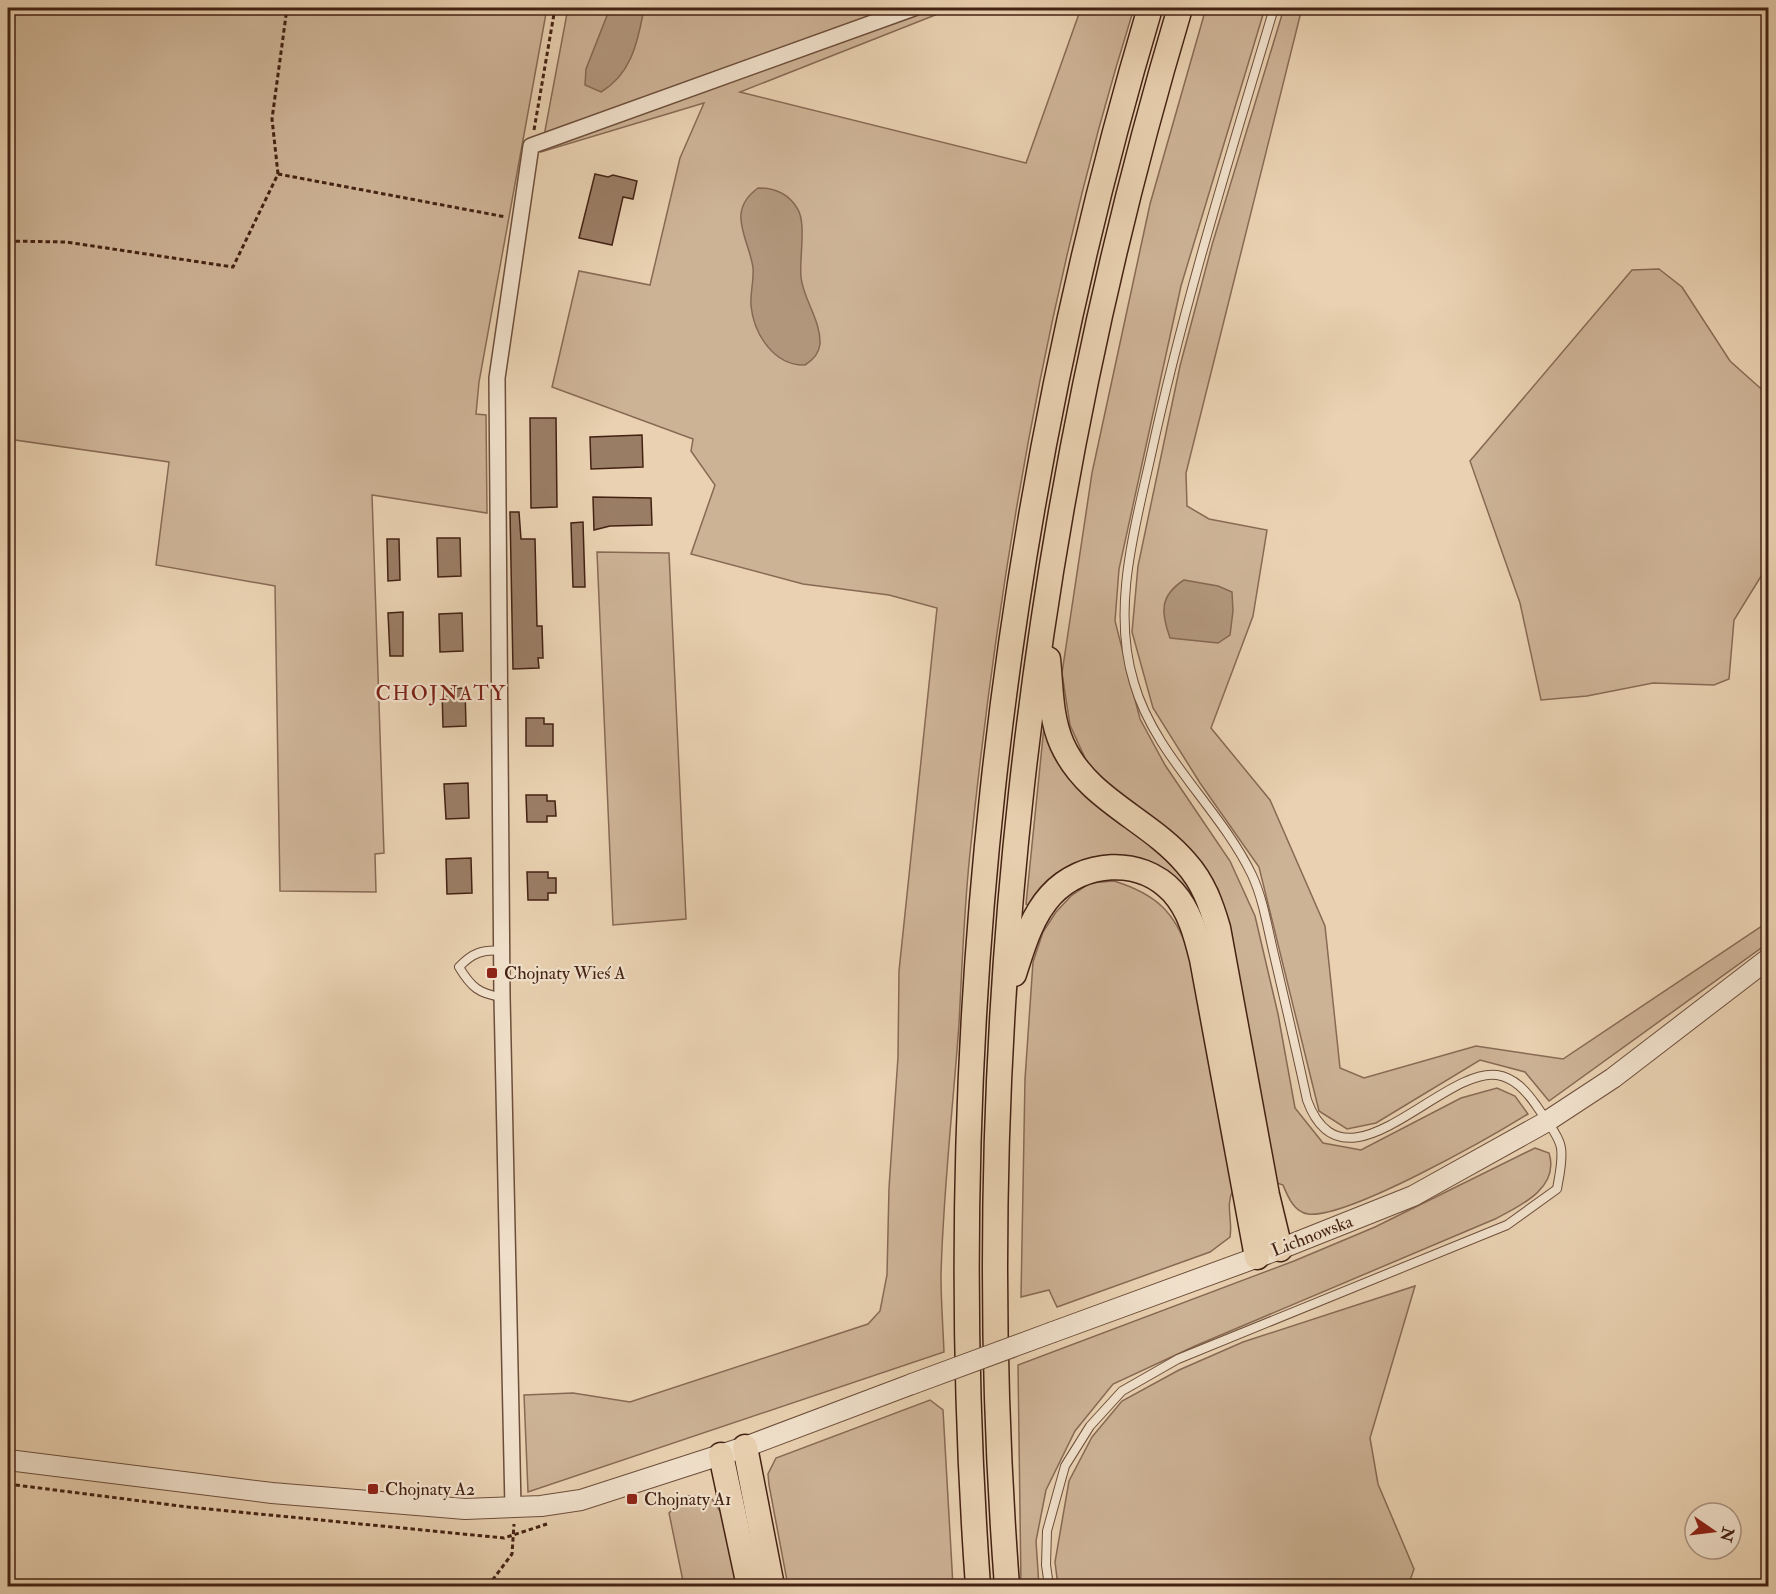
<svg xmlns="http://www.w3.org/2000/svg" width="1776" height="1594" viewBox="0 0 1776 1594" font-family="'IM FELL Double Pica',serif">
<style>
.green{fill:#cdb396;stroke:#886a54;stroke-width:1.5}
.water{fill:#b1967b;stroke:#856851;stroke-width:1.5}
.building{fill:#9a7d65;stroke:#442213;stroke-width:1.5}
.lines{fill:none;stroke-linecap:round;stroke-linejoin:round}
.service-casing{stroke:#6d4e3a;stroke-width:10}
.minor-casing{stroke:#6d4e3a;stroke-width:18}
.tertiary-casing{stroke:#6d4e3a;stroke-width:22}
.primary-casing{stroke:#442213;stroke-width:27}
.path{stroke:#442213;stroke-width:3;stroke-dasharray:4.5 3;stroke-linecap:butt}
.service{stroke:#f1e1cc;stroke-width:8}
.minor{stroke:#f1e1cc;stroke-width:15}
.tertiary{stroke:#f1e1cc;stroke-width:20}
.primary{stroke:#e9d1b1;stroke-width:24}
.tertiary-bridge-casing{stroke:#6d4e3a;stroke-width:22;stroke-linecap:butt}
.tertiary-bridge{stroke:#f1e1cc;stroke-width:20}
.poi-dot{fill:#8f2418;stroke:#f1e1cc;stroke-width:2}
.labels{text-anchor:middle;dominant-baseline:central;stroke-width:4.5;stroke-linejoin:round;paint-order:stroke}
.poi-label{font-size:18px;fill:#442213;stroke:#f1e1cc;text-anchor:start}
.street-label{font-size:18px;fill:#442213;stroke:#f1e1cc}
.quarter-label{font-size:21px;letter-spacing:1.5px;fill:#7a1f14;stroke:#f1e1cc}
</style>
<rect width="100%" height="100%" fill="#e9d1b1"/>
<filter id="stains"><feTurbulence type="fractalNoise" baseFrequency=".00333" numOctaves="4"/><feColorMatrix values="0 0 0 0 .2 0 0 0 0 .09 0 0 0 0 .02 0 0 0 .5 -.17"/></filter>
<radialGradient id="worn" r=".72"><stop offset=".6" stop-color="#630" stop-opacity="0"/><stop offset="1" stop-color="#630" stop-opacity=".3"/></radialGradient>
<g class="green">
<polygon points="8,8 547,8 479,382 476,414 486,415 487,513 372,495 384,853 375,854 376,892 280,891 275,586 156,565 169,462 8,439"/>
<path d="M568 8H953L740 92 1026 163 1081 8H1134C1050 276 999 573 970 853 964 910 962 967 959 1024 953 1108 943 1192 941 1276 941 1301 943 1327 944 1352L528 1492 524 1395 573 1393 630 1402 868 1324 880 1311 887 1275 889 1188 898 1057 899 971 937 608 889 595 803 584 691 554 715 485 691 451 693 439 552 387 579 271 650 285 680 158 704 103 541 152Z"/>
<path d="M1206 8H1265L1181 286 1119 569 1115 621 1140 719 1165 765 1230 861 1255 916 1278 1014 1295 1108 1323 1143 1361 1150 1461 1098 1497 1088 1515 1096 1528 1114C1491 1137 1347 1219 1308 1214 1294 1212 1288 1197 1283 1185L1274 1182 1231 930 1218 889 1187 846 1090 769 1070 725 1062 673 1092 473 1150 204Z"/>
<polygon points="1284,8 1302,8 1186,473 1187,506 1209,519 1267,530 1253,616 1211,728 1270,800 1325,926 1340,1068 1364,1078 1476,1046 1563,1059 1768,922 1768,943 1549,1101 1525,1072 1480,1060 1376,1123 1347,1129 1319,1111 1259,867 1200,783 1153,708 1132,632 1138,566 1180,366 1212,245"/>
<polygon points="1659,269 1682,287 1730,361 1768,395 1768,565 1734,620 1729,679 1714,685 1653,683 1587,696 1541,700 1520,603 1470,461 1632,270"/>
<polygon points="597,552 669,553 686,919 613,925"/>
<path d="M1045 717 1163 850 1202 904 1209 964 1166 873C1121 838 1054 857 1028 905L1026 904Z"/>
<path d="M1114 881C1156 894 1175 912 1189 953L1233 1190C1225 1205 1233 1221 1230 1237L1210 1252 1057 1307 1049 1290 1021 1297 1025 1079 1033 962 1043 932 1056 912 1071 896 1090 883Z"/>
<path d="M1535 1148 1549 1153C1560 1188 1520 1206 1495 1219L1195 1346 1113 1384 1075 1431 1046 1490 1036 1541 1039 1586H1021L1018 1365 1294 1261 1375 1227Z"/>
<polygon points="1415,1286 1370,1438 1378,1484 1414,1569 1408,1586 1058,1586 1055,1562 1069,1481 1092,1437 1122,1401 1179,1370 1243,1342"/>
<polygon points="930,1400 943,1410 953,1586 788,1586 769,1485 768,1474 776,1458"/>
<polygon points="686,1496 710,1496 726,1520 739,1586 684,1586 669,1513"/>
</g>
<g class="water">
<path d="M610 8H637L643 14C637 45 630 75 601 92L585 85 586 69Z"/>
<path d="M758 188C775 188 788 193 797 208 807 222 799 259 801 277 803 299 821 320 820 344 819 354 813 360 805 365 774 366 754 334 751 306 750 293 754 281 753 268 749 238 725 212 758 188Z"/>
<path d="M1184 580 1218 586 1232 592 1233 611 1230 635 1218 643 1170 638C1161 613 1159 596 1184 580Z"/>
</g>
<g class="building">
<polygon points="595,174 608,177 613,175 637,181 633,199 623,197 612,245 579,238"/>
<polygon points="530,418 556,418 557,507 531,508"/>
<polygon points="642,435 643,467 591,469 590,437"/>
<polygon points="593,497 651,498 652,525 610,526 594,530"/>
<polygon points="510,512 519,512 521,539 535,539 537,626 542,626 543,658 538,658 539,668 513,669"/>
<polygon points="583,522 585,587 573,587 571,523"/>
<polygon points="437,538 460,538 461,576 438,577"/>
<polygon points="387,539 399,539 400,580 388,581"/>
<polygon points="403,612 403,656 390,656 388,613"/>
<polygon points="462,613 463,651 440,652 439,614"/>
<polygon points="465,688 466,726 443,727 442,689"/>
<polygon points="526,718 544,718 544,724 553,724 553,746 526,746"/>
<polygon points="468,783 469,818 446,819 444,784"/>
<polygon points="526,795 547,795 547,801 555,801 556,816 547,816 547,822 527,822"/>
<polygon points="471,858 472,893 447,894 446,859"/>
<polygon points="527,872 548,872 548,878 556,878 556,893 548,893 548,900 528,900"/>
</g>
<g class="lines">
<defs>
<g id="service">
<path d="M502 951C483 949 472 953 459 967 471 987 479 994 502 997"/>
<path d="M1049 1586 1046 1565 1047 1531 1065 1466 1090 1426 1122 1391 1178 1359 1507 1225 1557 1189C1559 1177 1563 1161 1561 1148 1559 1135 1543 1116 1536 1105 1526 1091 1515 1078 1497 1075 1442 1067 1344 1201 1307 1100 1297 1053 1286 1006 1275 959 1268 931 1264 901 1252 875 1220 808 1155 756 1134 683 1111 609 1135 528 1151 455 1184 303 1230 156 1274 8"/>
</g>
<polyline id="minor" points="513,1508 502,997 497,378 531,146 914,8"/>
<g id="tertiary">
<polyline points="1053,1332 1280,1249 1413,1196 1546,1122 1613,1078 1768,959"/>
<polyline points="8,1460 272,1493 465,1509 541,1506 581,1500 745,1447 912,1384"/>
</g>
<g id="primary">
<path d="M1048 659C1051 687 1050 717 1062 744 1087 800 1149 819 1186 863 1203 882 1211 904 1218 928L1267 1195 1280 1249"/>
<path d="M1014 974C1023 946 1031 917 1051 895 1082 861 1140 856 1173 892 1190 911 1196 935 1202 959L1257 1257"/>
<polyline points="745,1447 772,1586"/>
<polyline points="721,1455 749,1586"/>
<path d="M978 1586C940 1056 998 518 1150 8"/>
<path d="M1007 1586C967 1056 1028 517 1180 8"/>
</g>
</defs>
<use href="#service" class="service-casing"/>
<use href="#minor" class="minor-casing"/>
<use href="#tertiary" class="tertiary-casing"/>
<use href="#primary" class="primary-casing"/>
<g class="path">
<polyline points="534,130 555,8"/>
<polyline points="278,174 272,119 287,8"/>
<polyline points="8,241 66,242 233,267 278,174 506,217"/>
<polyline points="8,1484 188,1507 504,1538 547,1524"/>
<polyline points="488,1586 512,1554 514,1524"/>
</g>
<use href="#service" class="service"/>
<use href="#minor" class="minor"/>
<use href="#tertiary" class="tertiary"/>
<use href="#primary" class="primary"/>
<defs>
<polyline id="tertiary-bridge" points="912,1384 1053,1332"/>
</defs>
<use href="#tertiary-bridge" class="tertiary-bridge-casing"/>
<use href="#tertiary-bridge" class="tertiary-bridge"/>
</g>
<g class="poi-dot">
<rect x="486" y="967" width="12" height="12" rx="3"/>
<rect x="367" y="1483" width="12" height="12" rx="3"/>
<rect x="626" y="1493" width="12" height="12" rx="3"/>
</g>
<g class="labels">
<g class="poi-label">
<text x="504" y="973">Chojnaty Wieś A</text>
<text x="385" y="1489">Chojnaty A2</text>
<text x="644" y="1499">Chojnaty A1</text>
</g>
<g class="street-label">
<text transform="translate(1312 1236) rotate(-21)">Lichnowska</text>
</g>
<g class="quarter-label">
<text x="441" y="693">CHOJNATY</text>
</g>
</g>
<rect width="1776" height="1594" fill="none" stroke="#e9d1b1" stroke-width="30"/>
<rect x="9" y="9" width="1758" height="1576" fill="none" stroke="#442213" stroke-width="3"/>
<rect x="15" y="15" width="1746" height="1564" fill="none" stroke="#442213" stroke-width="1.5"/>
<g transform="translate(1713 1531) rotate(104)"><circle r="28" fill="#f1e1cc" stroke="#ac9582" stroke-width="1.5"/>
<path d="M0-4.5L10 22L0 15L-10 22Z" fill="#8f2418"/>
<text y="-9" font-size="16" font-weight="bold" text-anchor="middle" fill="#442213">N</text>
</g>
<rect width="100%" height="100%" filter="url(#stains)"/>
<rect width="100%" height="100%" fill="url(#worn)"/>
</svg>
